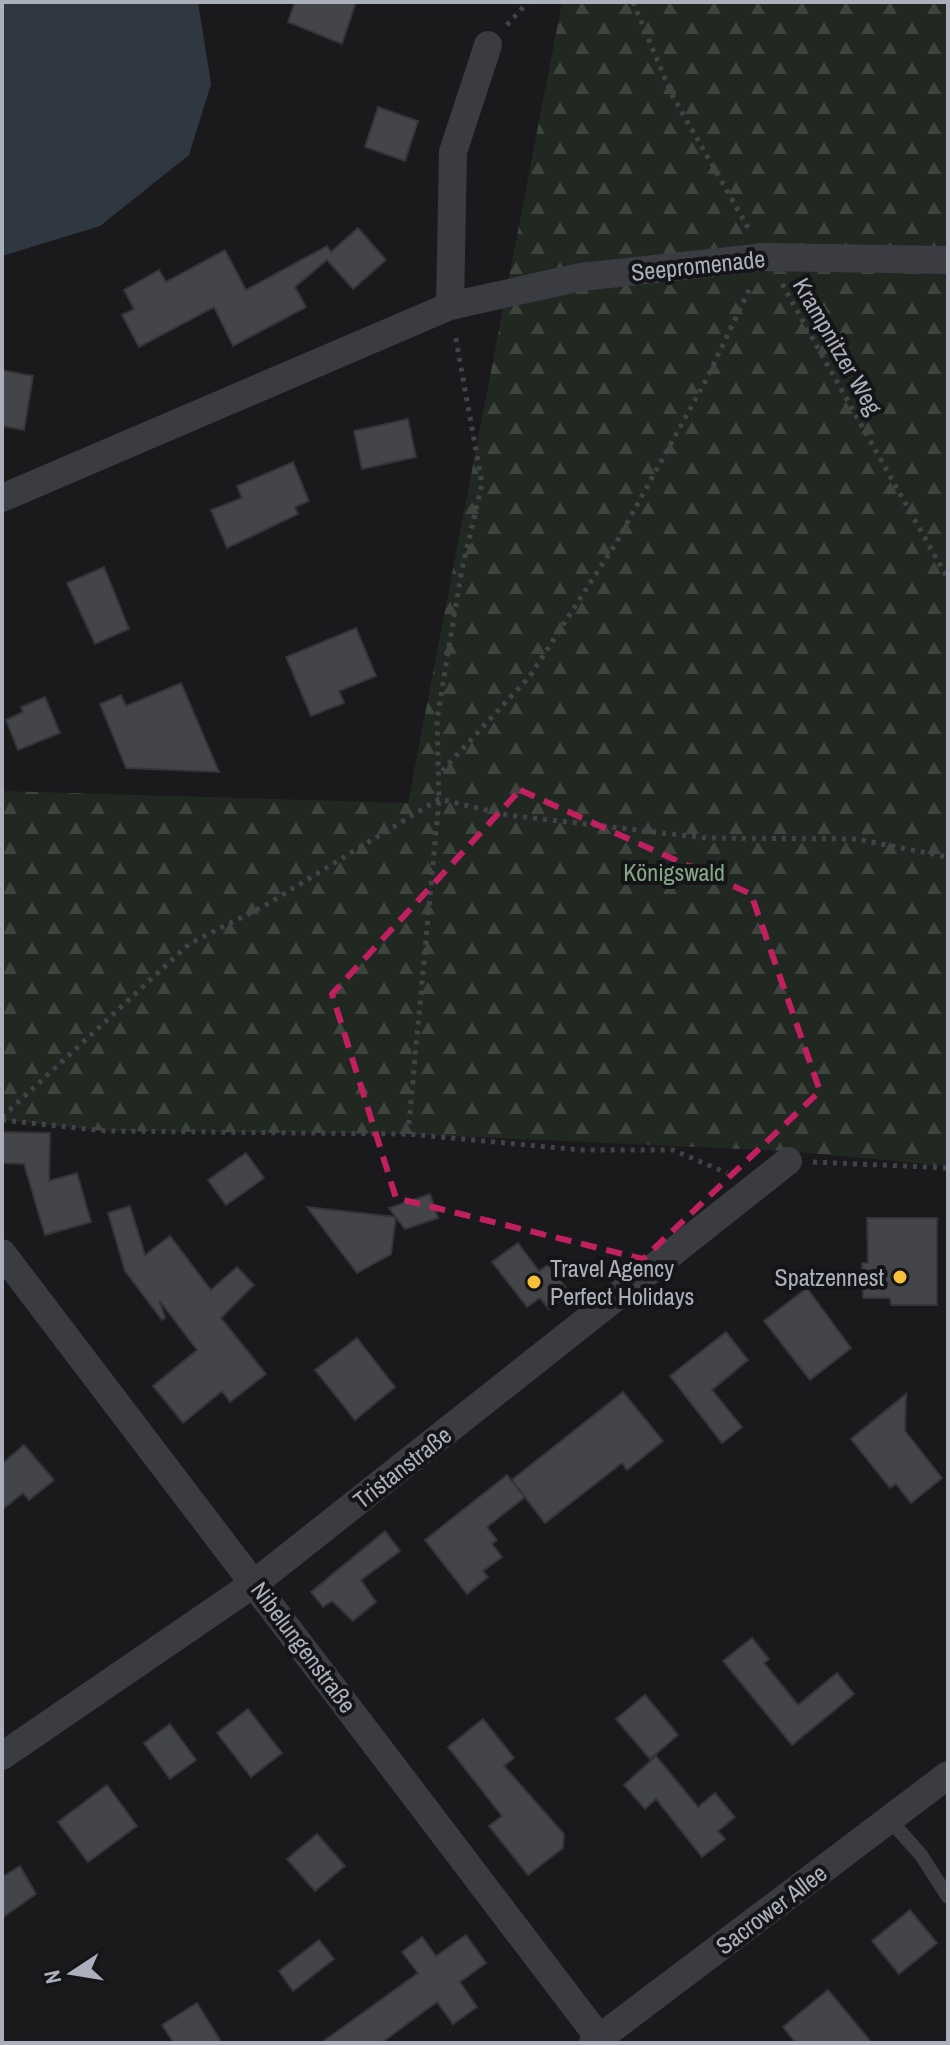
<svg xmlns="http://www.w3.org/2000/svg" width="950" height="2045" viewBox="0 0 950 2045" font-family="'Archivo Narrow',sans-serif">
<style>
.forest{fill:url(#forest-firs)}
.water{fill:#2f3841}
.building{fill:#444549;stroke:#343439;stroke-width:2}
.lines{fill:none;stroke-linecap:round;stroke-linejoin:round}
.path{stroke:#414349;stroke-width:5;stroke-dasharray:4 6;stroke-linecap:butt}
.service{stroke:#3b3c42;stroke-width:14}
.minor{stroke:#3b3c42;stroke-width:28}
.marked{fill:none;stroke:#c12060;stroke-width:6;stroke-dasharray:16 10;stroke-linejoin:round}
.poi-dot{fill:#f6c038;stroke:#151518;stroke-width:3}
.labels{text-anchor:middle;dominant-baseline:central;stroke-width:8;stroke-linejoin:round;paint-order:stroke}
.street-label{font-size:24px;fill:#acb0bc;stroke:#151518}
.park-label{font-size:24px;fill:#83a787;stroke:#151518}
.poi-label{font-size:24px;fill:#acb0bc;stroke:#151518;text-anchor:start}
</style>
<defs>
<pattern id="forest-firs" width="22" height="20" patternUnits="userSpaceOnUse" patternTransform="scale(2)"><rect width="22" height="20" fill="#202821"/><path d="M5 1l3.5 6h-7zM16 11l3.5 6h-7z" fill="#3e453f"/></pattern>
</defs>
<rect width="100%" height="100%" fill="#1a1a1d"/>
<polygon class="forest" points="562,2 948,2 948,1166 787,1151 408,1134 105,1131 2,1120 2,791 408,803"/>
<polygon class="water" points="2,2 198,2 211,84 189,155 100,226 2,256"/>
<g class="building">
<polygon points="295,2 356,2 342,44 288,22"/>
<polygon points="378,107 418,121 405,161 365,147"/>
<polygon points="358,228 386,260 353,289 327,260 295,287 306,307 233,346 214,307 139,347 122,315 134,309 124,290 159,270 166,282 225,250 246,290 327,246 331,252"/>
<polygon points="2,370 33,376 24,430 2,426"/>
<polygon points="408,419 416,457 362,469 354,431"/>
<polygon points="293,462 309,501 295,507 298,514 227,548 211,510 242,498 237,486"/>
<polygon points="104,567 129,629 95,644 67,583"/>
<polygon points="356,628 376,676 339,691 344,703 311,716 286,657"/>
<polygon points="181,683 219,772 126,768 100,704 121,695 126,706"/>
<polygon points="45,697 60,733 18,750 6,720 23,712 21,707"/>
<polygon points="2,1132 50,1133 49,1181 77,1173 91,1222 45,1235 24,1164 2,1163"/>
<polygon points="246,1153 264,1178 226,1205 208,1180"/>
<polygon points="430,1194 438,1218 405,1229 389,1208"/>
<polygon points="130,1206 145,1255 170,1236 211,1290 237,1267 254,1285 221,1318 266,1374 230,1402 222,1391 183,1423 153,1386 197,1350 159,1300 165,1318 162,1320 125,1271 108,1213"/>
<polygon points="307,1207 396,1217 391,1254 357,1273"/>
<polygon points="867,1218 937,1218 937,1305 891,1305 890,1298 863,1298 862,1263 868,1263"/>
<polygon points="518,1243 539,1271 548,1265 570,1293 549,1309 540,1298 527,1307 492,1262"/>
<polygon points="807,1288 851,1348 810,1380 764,1321"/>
<polygon points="726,1332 748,1360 712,1390 742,1427 722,1443 670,1376"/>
<polygon points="357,1338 395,1387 355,1420 315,1370"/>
<polygon points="623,1392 663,1441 627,1470 622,1463 545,1523 512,1480"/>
<polygon points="906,1394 905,1431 942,1478 911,1503 896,1484 890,1488 851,1439"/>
<polygon points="24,1445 54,1480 29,1500 23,1493 2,1510 2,1464"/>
<polygon points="507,1475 525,1497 487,1527 497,1540 492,1544 502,1557 483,1571 488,1577 467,1594 425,1540"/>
<polygon points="385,1531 400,1551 361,1580 376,1602 353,1621 332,1601 323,1607 311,1592"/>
<polygon points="752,1638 769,1659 764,1663 798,1705 837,1673 854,1694 792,1745 723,1661"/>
<polygon points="645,1695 678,1735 650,1759 616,1719"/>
<polygon points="248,1709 282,1753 251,1777 217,1733"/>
<polygon points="483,1719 514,1758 504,1766 564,1834 563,1848 528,1875 489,1826 502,1816 448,1747"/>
<polygon points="170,1724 196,1760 170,1779 144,1743"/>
<polygon points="656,1756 698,1807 715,1793 735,1817 718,1831 725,1839 702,1857 656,1799 645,1809 624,1785"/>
<polygon points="107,1785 137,1826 88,1862 58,1822"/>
<polygon points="317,1834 345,1866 315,1891 287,1859"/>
<polygon points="20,1866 36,1894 2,1918 2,1877"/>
<polygon points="910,1910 937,1943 899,1974 872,1941"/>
<polygon points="466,1935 486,1963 460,1982 477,2007 453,2024 437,2002 381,2043 321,2043 418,1973 402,1952 422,1937 436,1956"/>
<polygon points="319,1940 334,1959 293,1991 279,1971"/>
<polygon points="828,1990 872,2043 796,2043 783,2027"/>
<polygon points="197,2003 222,2043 174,2043 162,2025"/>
</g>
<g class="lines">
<g class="path">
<polyline points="633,2 671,93 750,231"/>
<polyline points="507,25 528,2"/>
<polyline points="782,284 948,579"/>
<polyline points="442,771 530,676 616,543 705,382 751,286"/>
<polyline points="2,1117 189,944 264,906 439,799 507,815 706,838 856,839 948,857"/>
<polyline points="2,1120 105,1131 408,1134 581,1150 673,1150 727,1173"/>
<polyline points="408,1134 439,799 437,719 462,569 482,484 455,334"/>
<polyline points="813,1162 948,1168"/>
</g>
<polyline class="service" points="889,1819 921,1855 948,1897"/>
<g class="minor">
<polyline points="450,306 453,152 488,45"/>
<polyline points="2,498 450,306 581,277 765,257 948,260"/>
<polyline points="2,1253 603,2043"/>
<polyline points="2,1756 256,1582 788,1161"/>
<polyline points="593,2043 948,1775"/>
</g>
</g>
<path class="marked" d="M520 790 751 894 820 1091 643 1259 396 1198 332 994Z"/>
<g class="poi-dot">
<circle cx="900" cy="1277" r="8"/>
<circle cx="534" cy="1282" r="8"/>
</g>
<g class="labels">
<g class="street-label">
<text transform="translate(698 265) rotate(-6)">Seepromenade</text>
<text transform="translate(838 346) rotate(60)">Krampnitzer Weg</text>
<text transform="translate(402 1467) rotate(-38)">Tristanstraße</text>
<text transform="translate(304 1647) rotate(53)">Nibelungenstraße</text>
<text transform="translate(771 1909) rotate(-37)">Sacrower Allee</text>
</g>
<g class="park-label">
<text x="674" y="872">Königswald</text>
</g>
<g class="poi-label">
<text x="550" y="1268">Travel Agency<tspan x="550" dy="28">Perfect Holidays</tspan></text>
<text x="884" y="1277" text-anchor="end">Spatzennest</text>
</g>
</g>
<rect width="950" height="2045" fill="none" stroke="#acb0bc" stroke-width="8"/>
<g transform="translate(72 1973) rotate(258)" stroke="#151518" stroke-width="6" paint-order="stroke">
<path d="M0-6L14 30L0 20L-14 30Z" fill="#acb0bc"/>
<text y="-12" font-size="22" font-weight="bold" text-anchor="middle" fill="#acb0bc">N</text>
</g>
</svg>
